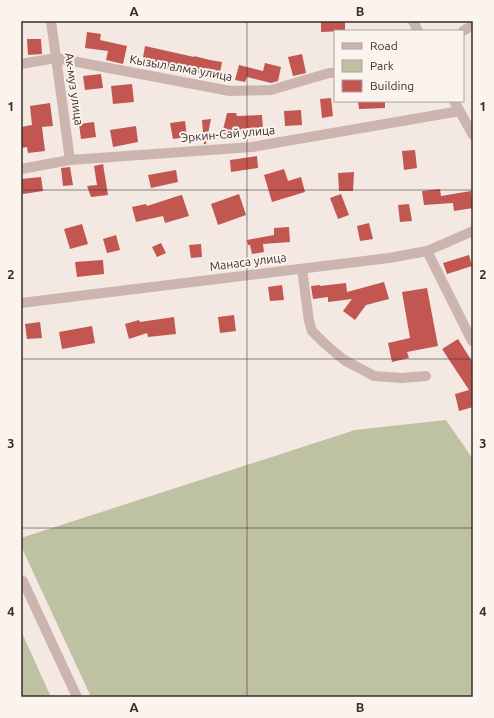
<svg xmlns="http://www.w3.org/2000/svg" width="494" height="718" font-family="Ubuntu,sans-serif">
	<rect width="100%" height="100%" fill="#f3e8e2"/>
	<g fill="#bec2a2">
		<polygon points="446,420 473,459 473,697 91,697 21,546 21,538 355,430"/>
		<polygon points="21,631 51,697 21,697"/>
	</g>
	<g fill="#c25651">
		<polygon points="321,21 345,21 345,31 321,32"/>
		<polygon points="87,32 101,34 100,40 127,46 123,64 106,60 108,51 85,48"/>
		<polygon points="27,39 41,39 42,54 28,55"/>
		<polygon points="145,46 194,57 194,56 210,60 222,62 219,78 179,68 178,71 142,63"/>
		<polygon points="302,54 306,73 293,76 288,57"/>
		<polygon points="265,63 281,67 278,81 271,83 247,77 245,82 235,80 239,65 263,71"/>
		<polygon points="101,74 103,88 85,90 83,76"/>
		<polygon points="132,84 134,102 113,104 111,86"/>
		<polygon points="331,98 333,116 322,118 320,99"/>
		<polygon points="358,101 385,101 385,108 359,109"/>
		<polygon points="50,103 53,126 42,127 45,151 28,153 27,147 21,148 21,127 32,125 30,106"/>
		<polygon points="301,110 302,125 285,126 284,111"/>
		<polygon points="227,113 236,113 237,116 262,115 263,129 238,130 238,134 225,135 224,133 222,134"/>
		<polygon points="211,119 206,144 204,144 202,120"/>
		<polygon points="185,121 187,137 173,139 170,123"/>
		<polygon points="94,122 96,137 81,139 79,124"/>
		<polygon points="136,126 138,142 113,147 110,130"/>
		<polygon points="415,150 417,168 404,170 402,151"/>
		<polygon points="257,156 258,168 231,172 230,160"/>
		<polygon points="103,164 108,195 91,197 87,186 97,185 94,166"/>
		<polygon points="70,167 73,185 63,186 61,168"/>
		<polygon points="284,169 288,181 301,177 305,192 272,202 264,175"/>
		<polygon points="176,170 178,182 151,188 148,175"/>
		<polygon points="354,172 353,191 339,191 338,173"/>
		<polygon points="41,177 43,191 23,194 21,179"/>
		<polygon points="440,189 441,196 471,191 473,208 454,211 453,203 424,205 422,191"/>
		<polygon points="239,194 246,215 218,225 211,204"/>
		<polygon points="341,194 349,215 338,219 330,198"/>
		<polygon points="181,195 182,195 189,216 165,223 163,216 136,222 132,207 146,204 147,206"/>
		<polygon points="409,204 412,221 400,222 398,205"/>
		<polygon points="369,223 373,239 360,241 357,226"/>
		<polygon points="82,224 88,244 70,249 64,229"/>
		<polygon points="289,227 290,242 263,244 264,252 252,254 250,245 248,245 247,240 274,235 274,228"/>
		<polygon points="116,235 120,250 107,253 103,239"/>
		<polygon points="161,243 166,253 157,257 152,247"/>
		<polygon points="201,244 202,257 191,258 189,245"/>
		<polygon points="469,255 472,266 447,274 443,263"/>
		<polygon points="103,260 104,274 77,277 75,262"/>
		<polygon points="384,282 389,299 366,305 355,320 343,311 352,299 328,302 328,297 313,299 311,286 320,285 320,286 346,283 347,292"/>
		<polygon points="282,285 284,300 270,301 268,287"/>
		<polygon points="427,288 438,346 407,352 409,358 392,362 388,343 410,338 402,292"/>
		<polygon points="234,315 236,331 220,333 218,317"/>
		<polygon points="174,317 176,334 148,337 147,333 129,339 125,324 139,320 140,322"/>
		<polygon points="40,322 42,338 27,339 25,324"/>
		<polygon points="92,326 95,343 62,349 59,332"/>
		<polygon points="458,339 473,363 473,407 459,411 455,394 469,390 442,349"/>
	</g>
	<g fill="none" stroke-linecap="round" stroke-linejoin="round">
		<g stroke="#cbb5ae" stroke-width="10">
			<polyline points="51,21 70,160"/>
			<polyline points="413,21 418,31"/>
			<polyline points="463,31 473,25"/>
			<polyline points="21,64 56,58 230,91 271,90 329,73 335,73"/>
			<polyline points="454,101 473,135"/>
			<polyline points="21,169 70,160 252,147 460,111"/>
			<polyline points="427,251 472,341"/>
			<polyline points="302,269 309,321 312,331 325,344 344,360 374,376 402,378 426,376"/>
			<polyline points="21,303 389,258 427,251 473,231"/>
			<polyline points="23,581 77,697"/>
		</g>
	</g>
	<path fill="none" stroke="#3a2d2c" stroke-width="1" stroke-opacity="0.55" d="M247,21V697M21,190H473M21,359H473M21,528H473"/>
	<g text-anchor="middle" stroke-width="4" stroke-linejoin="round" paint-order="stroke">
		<g font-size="12" fill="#3a2d2c" stroke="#faf3ee">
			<text transform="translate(181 68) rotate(10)" y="4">Кызыл алма улица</text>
			<text transform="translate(74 89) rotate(82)" y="4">Ак-муз улица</text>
			<text transform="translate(228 134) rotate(-5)" y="4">Эркин-Сай улица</text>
			<text transform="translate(248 262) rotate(-7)" y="4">Манаса улица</text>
		</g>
	</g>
	<rect width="494" height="718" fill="none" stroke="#faf3ee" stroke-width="44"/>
	<rect x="334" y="30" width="130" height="72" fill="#faf3ee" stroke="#ada4a0"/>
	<rect x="342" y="43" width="20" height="6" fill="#cbb5ae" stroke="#ada4a0"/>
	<text x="370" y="50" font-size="12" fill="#3a2d2c">Road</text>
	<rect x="342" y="60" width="20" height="12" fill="#bec2a2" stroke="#ada4a0"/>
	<text x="370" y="70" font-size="12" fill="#3a2d2c">Park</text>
	<rect x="342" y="80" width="20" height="12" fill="#c25651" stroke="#ada4a0"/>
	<text x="370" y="90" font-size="12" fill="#3a2d2c">Building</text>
	<rect x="22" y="22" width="450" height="674" fill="none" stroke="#3a2d2c" stroke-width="1.5"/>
	<g font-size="13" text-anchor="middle" font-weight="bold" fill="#3a2d2c">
		<text x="134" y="16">A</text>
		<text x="360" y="16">B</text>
		<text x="11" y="111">1</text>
		<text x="483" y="111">1</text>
		<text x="11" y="279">2</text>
		<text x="483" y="279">2</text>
		<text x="11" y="448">3</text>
		<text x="483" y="448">3</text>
		<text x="11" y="616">4</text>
		<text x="483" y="616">4</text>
		<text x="134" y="712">A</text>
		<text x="360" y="712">B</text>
	</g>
</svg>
